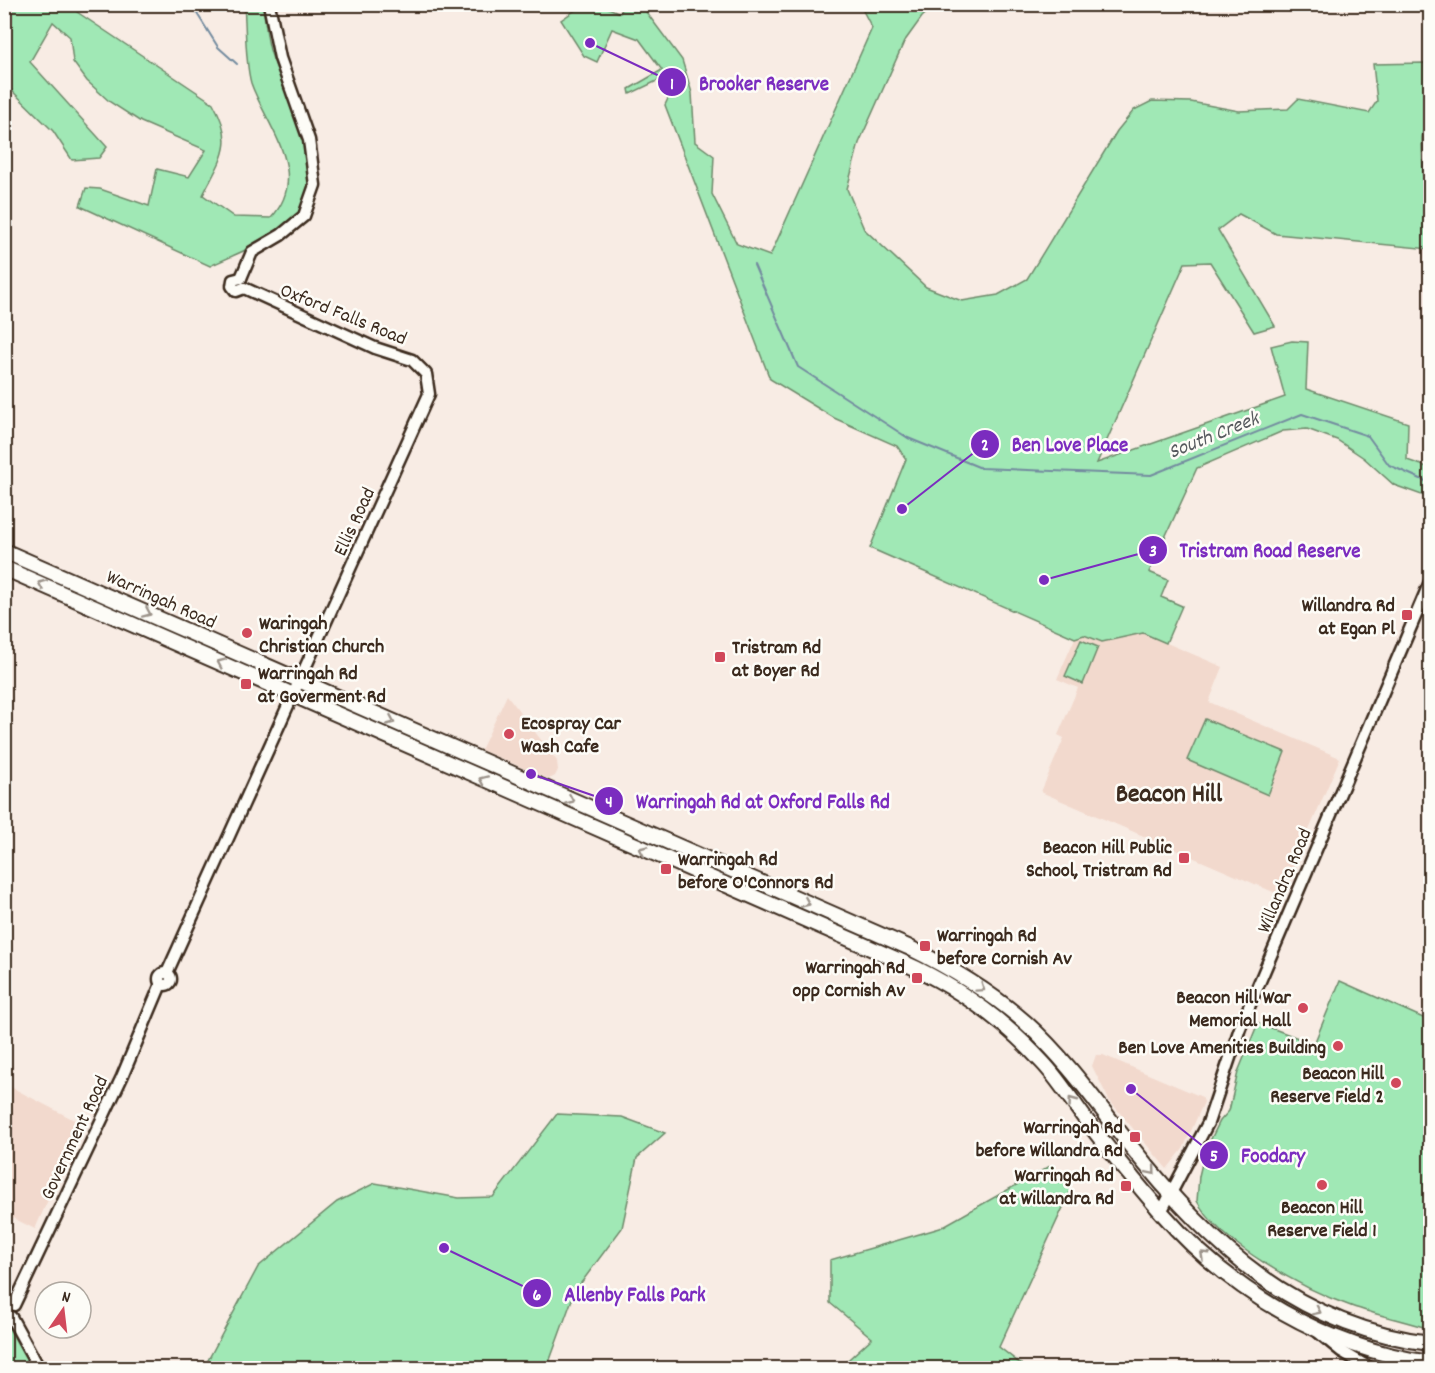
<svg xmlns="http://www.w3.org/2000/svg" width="1435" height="1373" font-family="Dekko,sans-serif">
	<rect width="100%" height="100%" fill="#f8ece4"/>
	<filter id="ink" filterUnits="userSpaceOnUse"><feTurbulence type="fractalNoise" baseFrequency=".0167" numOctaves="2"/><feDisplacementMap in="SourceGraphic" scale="12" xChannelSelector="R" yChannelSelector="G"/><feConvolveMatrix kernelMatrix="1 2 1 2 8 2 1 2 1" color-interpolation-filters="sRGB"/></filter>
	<g filter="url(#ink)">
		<g fill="#f2d9cd">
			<polygon points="1143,633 1223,667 1209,702 1340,758 1282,893 1278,894 1041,792 1064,738 1058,735 1078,688 1057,679 1075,638 1083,635 1102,642"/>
			<polygon points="507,695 557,761 558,770 555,776 549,779 481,750"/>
			<polygon points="1096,1055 1103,1055 1202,1097 1204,1102 1183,1149 1167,1169 1109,1100 1092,1066"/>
			<polygon points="5,1084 82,1124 35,1229 9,1216 5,1227"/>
		</g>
		<g fill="#a0e8b5" stroke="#6e896a" stroke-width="1.5">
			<path d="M4,5H78L77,12L213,103C236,144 222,157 203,195L234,217L271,218C312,174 266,126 251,83C245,62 246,27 244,5H263C265,19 266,35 270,50C284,98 333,170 294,220C281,236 230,257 210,266L80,206L86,188L100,189L149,206L157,169L189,177L206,150L141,122L110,102L87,81L73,62L70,37L53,22L30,62L107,147L99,158L72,160L53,131L5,84Z"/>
			<polygon points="583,5 602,5 620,13 624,5 641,5 682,60 692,93 695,142 714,156 712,194 737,244 770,256 872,28 860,5 935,5 922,17 904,42 859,143 847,189 864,229 926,287 962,301 998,295 1027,279 1117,131 1134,110 1152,101 1191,102 1239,111 1288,109 1298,99 1369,113 1377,101 1373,64 1425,63 1429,104 1422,138 1423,174 1430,194 1430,249 1276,234 1239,214 1218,230 1275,326 1254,332 1210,262 1185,263 1097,463 1285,397 1271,346 1292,341 1308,342 1306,389 1408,423 1407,460 1430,468 1430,498 1394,485 1364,458 1337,440 1307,429 1283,431 1197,468 1149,572 1168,580 1161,597 1182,606 1166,643 1143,633 1102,642 1084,635 1075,638 870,548 906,459 897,446 834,418 770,379 665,105 672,90 665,77 630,94 629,89 662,70 639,39 612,29 597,62 584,56 561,20"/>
			<polygon points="1081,640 1098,647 1083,684 1065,676"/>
			<polygon points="1205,719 1285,752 1268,795 1187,760"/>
			<path d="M1340,981L1430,1021V1329C1404,1321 1377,1315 1351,1306C1305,1290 1220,1244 1197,1201L1199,1176L1205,1151L1220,1121L1229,1111L1238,1072L1258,1023L1314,1044Z"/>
			<polygon points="557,1114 622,1117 665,1133 637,1158 622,1228 575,1291 547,1368 206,1368 206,1364 258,1267 337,1202 375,1183 459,1198 493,1197"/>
			<polygon points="1052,1165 1071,1190 999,1347 1026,1368 839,1368 872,1338 830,1303 830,1260 940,1228"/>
			<polygon points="5,1321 31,1368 5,1368"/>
		</g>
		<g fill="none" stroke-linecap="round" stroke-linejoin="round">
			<g stroke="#738b9f" stroke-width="2">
				<polyline points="191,4 218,47 237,64"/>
				<polyline points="754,265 798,367 908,438 981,468 1151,475 1302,414 1368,436 1389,465 1430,483"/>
			</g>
			<g stroke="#3b2a1e" stroke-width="15">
				<g id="secondary">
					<polyline points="241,278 252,252 281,235 304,216 315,185 309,140 280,58 269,4"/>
					<polyline points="241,278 233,280 232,286 236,291 244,288"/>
					<circle cx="165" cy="979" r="6"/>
					<polyline points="167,973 429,394 426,374 412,360 375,348 244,288"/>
					<polyline points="1161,1212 1208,1123 1240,1028 1430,582"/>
					<polyline points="14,1305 122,1077 161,984"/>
					<polyline points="11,1317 39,1368"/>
					<polyline points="1319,1333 1341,1351 1370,1368"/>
					<polyline points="1387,1368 1390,1356"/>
				</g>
			</g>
			<g stroke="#3b2a1e" stroke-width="18">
				<g id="highway">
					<path d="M4,551L908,947C951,968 990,991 1026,1023C1065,1058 1096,1102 1129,1144C1209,1245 1297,1327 1430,1343"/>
					<path d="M4,568L900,961C955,985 1002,1018 1043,1063C1061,1082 1074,1105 1090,1125C1113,1155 1137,1184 1162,1213C1231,1292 1326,1348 1430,1363"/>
				</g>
			</g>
			<use href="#secondary" stroke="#fdfcf7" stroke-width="10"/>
			<use href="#highway" stroke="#fdfcf7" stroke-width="14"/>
		</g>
		<defs><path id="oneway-chevron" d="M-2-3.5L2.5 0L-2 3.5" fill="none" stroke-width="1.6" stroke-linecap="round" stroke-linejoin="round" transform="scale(1.5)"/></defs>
		<g stroke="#9c938a">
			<use href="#oneway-chevron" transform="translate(42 584) rotate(-156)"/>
			<use href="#oneway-chevron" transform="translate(147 613) rotate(24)"/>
			<use href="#oneway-chevron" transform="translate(221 663) rotate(-156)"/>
			<use href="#oneway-chevron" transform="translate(391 721) rotate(24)"/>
			<use href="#oneway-chevron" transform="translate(483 780) rotate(-156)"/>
			<use href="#oneway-chevron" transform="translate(570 800) rotate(24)"/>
			<use href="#oneway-chevron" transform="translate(643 850) rotate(-156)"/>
			<use href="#oneway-chevron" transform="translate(806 903) rotate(23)"/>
			<use href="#oneway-chevron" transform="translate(981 988) rotate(35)"/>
			<use href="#oneway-chevron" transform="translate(1072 1101) rotate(-127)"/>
			<use href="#oneway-chevron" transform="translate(1152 1171) rotate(50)"/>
			<use href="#oneway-chevron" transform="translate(1204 1255) rotate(-137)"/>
			<use href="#oneway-chevron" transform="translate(1317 1311) rotate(26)"/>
		</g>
	</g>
	<g fill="#d1495b" stroke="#fdfcf7" stroke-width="2">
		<rect x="1401" y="609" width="12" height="12" rx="3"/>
		<circle cx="247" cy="633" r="6"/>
		<rect x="714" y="651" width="12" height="12" rx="3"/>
		<rect x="240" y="678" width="12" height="12" rx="3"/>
		<circle cx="509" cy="734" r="6"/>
		<rect x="1178" y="852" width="12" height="12" rx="3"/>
		<rect x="660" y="863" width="12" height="12" rx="3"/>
		<rect x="919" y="940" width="12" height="12" rx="3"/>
		<rect x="911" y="972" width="12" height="12" rx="3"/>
		<circle cx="1303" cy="1008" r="6"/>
		<circle cx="1338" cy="1046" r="6"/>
		<circle cx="1396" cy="1083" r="6"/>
		<rect x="1129" y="1131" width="12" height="12" rx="3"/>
		<circle cx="1322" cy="1185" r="6"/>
		<rect x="1120" y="1180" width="12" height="12" rx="3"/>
	</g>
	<g text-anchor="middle" stroke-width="5" stroke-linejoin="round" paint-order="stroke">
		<g font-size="20" fill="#3b2a1e" stroke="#fdfcf7">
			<text transform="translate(344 313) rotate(22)" y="7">Oxford Falls Road</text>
			<text transform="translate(353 521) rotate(-65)" y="7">Ellis Road</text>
			<text transform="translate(162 598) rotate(24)" y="7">Warringah Road</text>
			<text transform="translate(1283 880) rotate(-67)" y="7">Willandra Road</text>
			<text transform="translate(73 1137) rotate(-65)" y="7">Government Road</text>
		</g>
		<g font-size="20" font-weight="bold" fill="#3b2a1e" stroke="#fdfcf7" text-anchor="end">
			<text x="1395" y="611">Willandra Rd<tspan x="1395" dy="23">at Egan Pl</tspan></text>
			<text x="259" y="629" text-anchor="start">Waringah<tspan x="259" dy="23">Christian Church</tspan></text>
			<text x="732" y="653" text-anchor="start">Tristram Rd<tspan x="732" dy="23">at Boyer Rd</tspan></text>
			<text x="258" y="679" text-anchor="start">Warringah Rd<tspan x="258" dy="23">at Goverment Rd</tspan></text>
			<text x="521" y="729" text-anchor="start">Ecospray Car<tspan x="521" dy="23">Wash Cafe</tspan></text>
			<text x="1172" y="853">Beacon Hill Public<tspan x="1172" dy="23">School, Tristram Rd</tspan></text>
			<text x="678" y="865" text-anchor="start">Warringah Rd<tspan x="678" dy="23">before O'Connors Rd</tspan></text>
			<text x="937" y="941" text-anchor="start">Warringah Rd<tspan x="937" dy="23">before Cornish Av</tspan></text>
			<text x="905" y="973">Warringah Rd<tspan x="905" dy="23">opp Cornish Av</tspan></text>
			<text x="1291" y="1003">Beacon Hill War<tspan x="1291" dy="23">Memorial Hall</tspan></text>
			<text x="1326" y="1053">Ben Love Amenities Building</text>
			<text x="1384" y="1079">Beacon Hill<tspan x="1384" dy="23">Reserve Field 2</tspan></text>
			<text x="1123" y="1133">Warringah Rd<tspan x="1123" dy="23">before Willandra Rd</tspan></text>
			<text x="1114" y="1181">Warringah Rd<tspan x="1114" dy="23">at Willandra Rd</tspan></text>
			<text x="1322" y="1213" text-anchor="middle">Beacon Hill<tspan x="1322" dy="23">Reserve Field 1</tspan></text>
		</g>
		<g font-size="21" font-style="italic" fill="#575a5e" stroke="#fdfcf7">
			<text transform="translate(1213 434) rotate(-22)" y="7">South Creek</text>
		</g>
		<g font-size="26" font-weight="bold" fill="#3b2a1e" stroke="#fdfcf7">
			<text x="1169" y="801">Beacon Hill</text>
		</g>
	</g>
	<path fill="none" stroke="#7b2cbf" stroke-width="2" d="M590 43L672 82M902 509L985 444M1044 580L1153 550M531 774L609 801M1131 1089L1214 1155M444 1248L537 1293"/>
	<g fill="#7b2cbf" stroke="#fdfcf7" stroke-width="2">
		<circle cx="590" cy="43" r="6"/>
		<circle cx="902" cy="509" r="6"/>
		<circle cx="1044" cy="580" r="6"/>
		<circle cx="531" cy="774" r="6"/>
		<circle cx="1131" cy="1089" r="6"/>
		<circle cx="444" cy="1248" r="6"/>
		<circle cx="672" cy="82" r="15"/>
		<circle cx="985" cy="444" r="15"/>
		<circle cx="1153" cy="550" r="15"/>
		<circle cx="609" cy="801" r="15"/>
		<circle cx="1214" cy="1155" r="15"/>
		<circle cx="537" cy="1293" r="15"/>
	</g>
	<g font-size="18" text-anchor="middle" font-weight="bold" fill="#fff">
		<text x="672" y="89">1</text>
		<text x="985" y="450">2</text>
		<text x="1153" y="556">3</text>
		<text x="609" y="807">4</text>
		<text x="1214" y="1161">5</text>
		<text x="537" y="1300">6</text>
	</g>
	<g font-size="21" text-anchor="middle" font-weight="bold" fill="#7b2cbf" stroke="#fdfcf7" stroke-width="5" stroke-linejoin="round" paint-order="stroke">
		<text x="764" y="90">Brooker Reserve</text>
		<text x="1070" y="451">Ben Love Place</text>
		<text x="1270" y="557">Tristram Road Reserve</text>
		<text x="763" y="808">Warringah Rd at Oxford Falls Rd</text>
		<text x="1273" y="1162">Foodary</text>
		<text x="635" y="1301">Allenby Falls Park</text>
	</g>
	<rect width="1435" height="1373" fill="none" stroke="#fdfcf7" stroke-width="24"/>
	<rect x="12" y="12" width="1411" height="1349" fill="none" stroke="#3b2a1e" stroke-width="2" filter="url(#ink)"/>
	<g transform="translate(63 1310) rotate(14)"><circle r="28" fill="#fdfcf7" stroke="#afa8a0" stroke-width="1.5"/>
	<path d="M0-4.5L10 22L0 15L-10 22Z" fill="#d1495b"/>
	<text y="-9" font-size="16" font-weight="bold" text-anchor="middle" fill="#3b2a1e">N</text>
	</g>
</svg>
